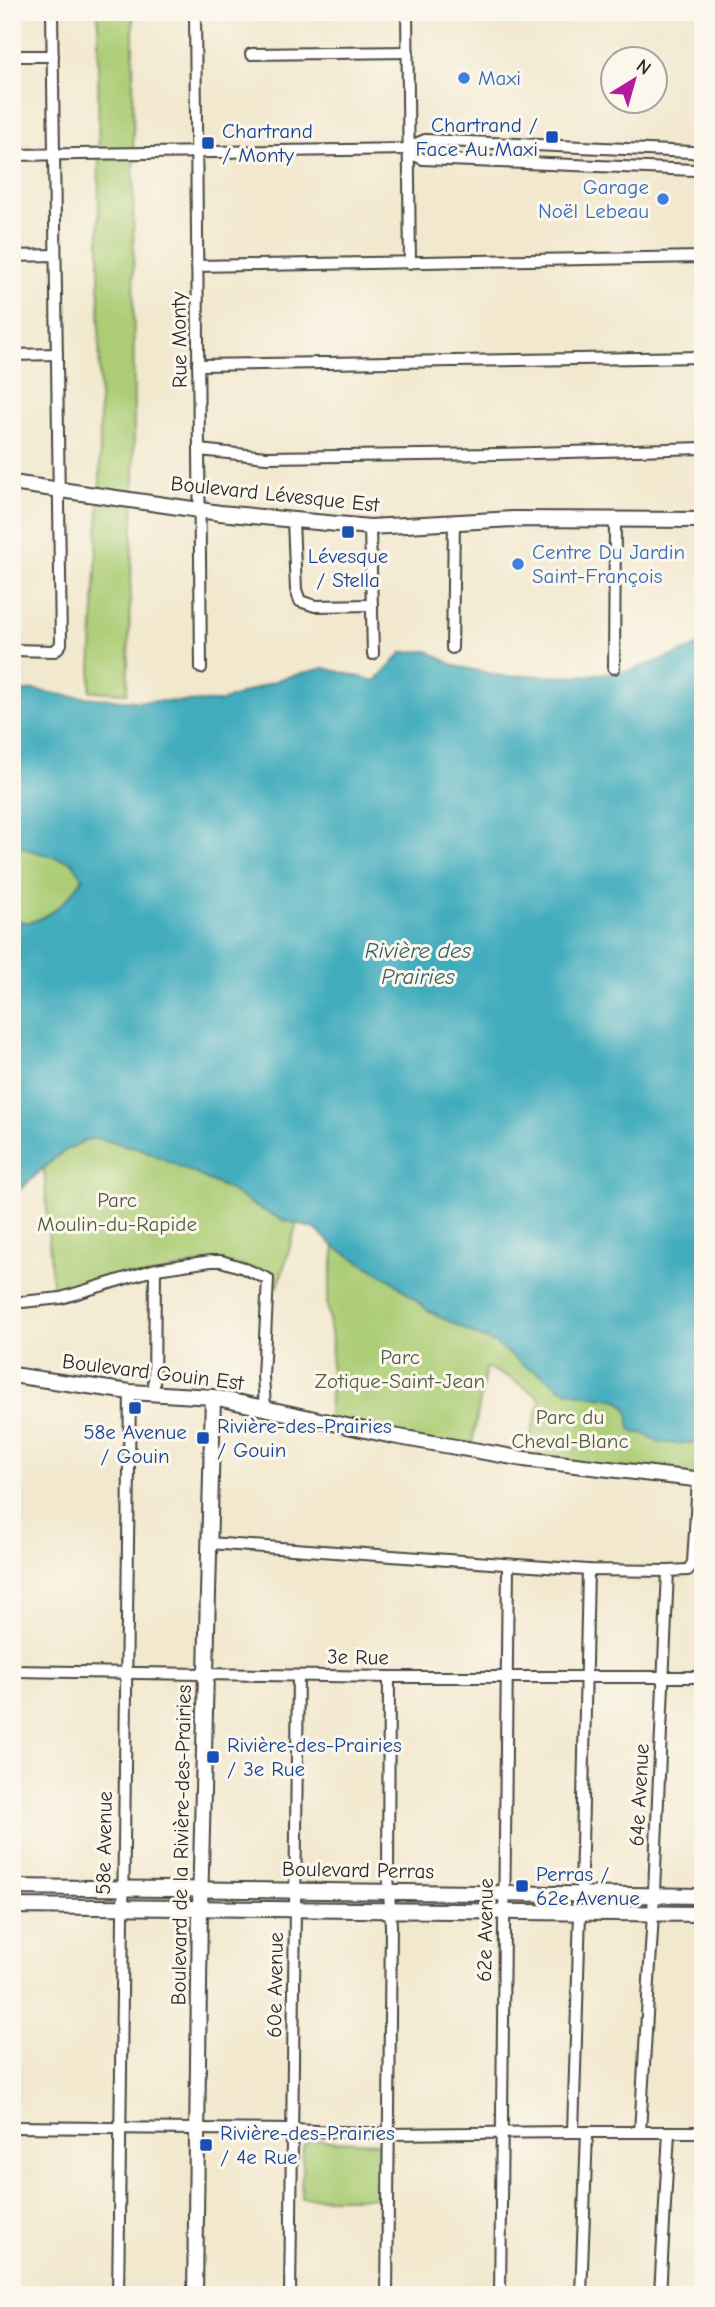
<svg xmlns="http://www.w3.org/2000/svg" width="715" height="2307" font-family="'Comic Neue',sans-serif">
	<rect width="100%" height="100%" fill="#fbf7ec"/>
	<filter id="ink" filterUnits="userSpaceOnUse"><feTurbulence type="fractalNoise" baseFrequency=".0143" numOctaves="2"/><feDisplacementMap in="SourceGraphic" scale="14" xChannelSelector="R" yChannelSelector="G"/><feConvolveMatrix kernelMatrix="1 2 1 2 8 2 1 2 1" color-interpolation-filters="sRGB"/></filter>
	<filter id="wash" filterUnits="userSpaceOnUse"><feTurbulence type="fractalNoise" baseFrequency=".00686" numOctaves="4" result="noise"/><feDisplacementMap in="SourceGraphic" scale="28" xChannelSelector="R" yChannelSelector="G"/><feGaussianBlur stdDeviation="1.57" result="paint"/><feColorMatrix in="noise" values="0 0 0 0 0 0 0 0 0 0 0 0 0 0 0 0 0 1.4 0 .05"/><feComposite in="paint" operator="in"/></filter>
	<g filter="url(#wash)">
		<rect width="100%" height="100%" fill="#f2e8ce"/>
		<g fill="#accd76" stroke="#6c7c50" stroke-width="2">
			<polygon points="98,12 133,12 134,494 127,693 90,691 100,486"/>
			<path d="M12,845L72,862L83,878C71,897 52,917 30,922C25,923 18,921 12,920Z"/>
			<path d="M95,1138L142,1149L160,1156L230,1190L256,1207L281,1219L297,1223L278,1287L268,1279L211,1261L53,1298L44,1169C59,1153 73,1144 95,1138Z"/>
			<polygon points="335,1247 391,1280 429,1311 478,1336 495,1343 523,1365 542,1374 561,1388 618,1400 626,1407 629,1414 631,1430 675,1444 703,1441 703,1480 524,1459 541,1398 508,1377 486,1368 471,1449 329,1423 332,1341 327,1302"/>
			<polygon points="308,2140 378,2143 379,2198 301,2198 303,2148"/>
		</g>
		<path fill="#3facbd" stroke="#356c74" stroke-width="2" d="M703,642V1441L675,1444L658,1442L643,1433H635L631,1430L629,1425V1415L626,1407L618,1400L575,1393L561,1388L542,1374L523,1365L495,1343L478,1336L429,1311L391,1280L335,1247L315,1229L281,1219L256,1207L230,1190L142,1149L95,1138L83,1141L58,1155L12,1197V920C18,921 25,923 30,922C52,917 71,897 83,878L72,862L12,845V693L34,690L69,696L135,701L220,702L283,678L324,668L376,681L403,652L428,651L455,666L507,677L527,675L567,677L630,671L689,650Z"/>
	</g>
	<g filter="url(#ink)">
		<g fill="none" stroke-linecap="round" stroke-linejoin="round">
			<g stroke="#494743" stroke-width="14">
				<g id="street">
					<polyline points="195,12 201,668"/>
					<polyline points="407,12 410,263"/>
					<polyline points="251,54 408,52"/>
					<polyline points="12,56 53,56"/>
					<polyline points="409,149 414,155 423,159 695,170 703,168"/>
					<polyline points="12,155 409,149 413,145 425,140 692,152 703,156"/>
					<polyline points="12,256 55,255"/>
					<polyline points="197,266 703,257"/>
					<polyline points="12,355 57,354"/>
					<polyline points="198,365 703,357"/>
					<polyline points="199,450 266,457 497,454 703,448"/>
					<polyline points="293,521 296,590 300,601 315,606 372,605"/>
					<polyline points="370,527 373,654"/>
					<polyline points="452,648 454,523"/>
					<polyline points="12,650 55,651 61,644 52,12"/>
					<polyline points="614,668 615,521"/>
					<polyline points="12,1303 61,1298 156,1269 211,1261 221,1261 241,1267 268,1279 263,1376 265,1408"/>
					<polyline points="154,1394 155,1270"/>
					<polyline points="209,1543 588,1570 668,1571"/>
					<polyline points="12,1671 389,1677 703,1677"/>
					<polyline points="581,1893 588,1570"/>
					<polyline points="580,1913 573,2132 703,2132"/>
					<polyline points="12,2127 292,2130 389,2134 573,2132"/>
					<polyline points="640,2132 653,1914 668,1571 688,1570 693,1563 698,1480"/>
					<polyline points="118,2295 130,1392"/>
					<polyline points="290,2295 298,1676"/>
					<polyline points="387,2295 391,1926 388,1874 389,1677"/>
					<polyline points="500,2295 508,1565"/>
					<polyline points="581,2295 587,2132"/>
					<polyline points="660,2295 669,2132"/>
				</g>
			</g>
			<g stroke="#494743" stroke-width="18">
				<g id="secondary">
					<polyline points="12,483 220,513 370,527 513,519 703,520"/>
					<polyline points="12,1375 130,1392 213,1397 393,1436 524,1459 703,1480"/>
					<polyline points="12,1887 703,1896"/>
					<polyline points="12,1906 703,1914"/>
					<polyline points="195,2295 200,1908 213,1397"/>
				</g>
			</g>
			<use href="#street" stroke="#fff" stroke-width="10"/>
			<use href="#secondary" stroke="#fff" stroke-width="14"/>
		</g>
	</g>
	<g fill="#3f7fe0" stroke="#fbf7ec" stroke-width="2.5">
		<circle cx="464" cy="78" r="7"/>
		<circle cx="663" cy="199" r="7"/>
		<circle cx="518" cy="564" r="7"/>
	</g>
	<g fill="#1a4fb4" stroke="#fbf7ec" stroke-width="2.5">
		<rect x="545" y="130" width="14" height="14" rx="3.5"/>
		<rect x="201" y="136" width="14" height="14" rx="3.5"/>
		<rect x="341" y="525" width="14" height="14" rx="3.5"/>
		<rect x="128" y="1401" width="14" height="14" rx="3.5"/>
		<rect x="196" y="1431" width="14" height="14" rx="3.5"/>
		<rect x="206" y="1750" width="14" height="14" rx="3.5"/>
		<rect x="515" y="1879" width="14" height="14" rx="3.5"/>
		<rect x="199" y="2138" width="14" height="14" rx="3.5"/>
	</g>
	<g text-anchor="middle" stroke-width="6" stroke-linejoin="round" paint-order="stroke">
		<g font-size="21" fill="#366cbe" stroke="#fbf7ec" text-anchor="start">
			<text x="478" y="85">Maxi</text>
			<text x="649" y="194" text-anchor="end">Garage<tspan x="649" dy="24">Noël Lebeau</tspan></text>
			<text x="532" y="559">Centre Du Jardin<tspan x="532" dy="24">Saint-François</tspan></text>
		</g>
		<g font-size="21" fill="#164399" stroke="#fbf7ec" text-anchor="start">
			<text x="538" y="132" text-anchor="end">Chartrand /<tspan x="538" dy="24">Face Au Maxi</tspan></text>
			<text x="222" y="138">Chartrand<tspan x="222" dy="24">/ Monty</tspan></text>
			<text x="348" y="563" text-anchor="middle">Lévesque<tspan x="348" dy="24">/ Stella</tspan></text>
			<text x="217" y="1433">Rivière-des-Prairies<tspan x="217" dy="24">/ Gouin</tspan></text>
			<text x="135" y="1439" text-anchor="middle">58e Avenue<tspan x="135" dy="24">/ Gouin</tspan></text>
			<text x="227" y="1752">Rivière-des-Prairies<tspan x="227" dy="24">/ 3e Rue</tspan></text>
			<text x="536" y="1881">Perras /<tspan x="536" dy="24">62e Avenue</tspan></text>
			<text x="220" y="2140">Rivière-des-Prairies<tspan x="220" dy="24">/ 4e Rue</tspan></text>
		</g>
		<g font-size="21" fill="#2b2b2b" stroke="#fbf7ec">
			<text transform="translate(179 340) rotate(-91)" y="7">Rue Monty</text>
			<text transform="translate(275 494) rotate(6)" y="7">Boulevard Lévesque Est</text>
			<text transform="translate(153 1372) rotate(7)" y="7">Boulevard Gouin Est</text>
			<text transform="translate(358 1657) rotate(1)" y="7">3e Rue</text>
			<text transform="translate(639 1795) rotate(-87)" y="7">64e Avenue</text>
			<text transform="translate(104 1843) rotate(-89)" y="7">58e Avenue</text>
			<text transform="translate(181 1845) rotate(-89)" y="7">Boulevard de la Rivière-des-Prairies</text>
			<text transform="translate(358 1870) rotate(1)" y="7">Boulevard Perras</text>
			<text transform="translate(485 1930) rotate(-89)" y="7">62e Avenue</text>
			<text transform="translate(275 1985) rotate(-89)" y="7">60e Avenue</text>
		</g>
		<g font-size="21" fill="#525c42" stroke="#fbf7ec">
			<text x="117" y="1207">Parc<tspan x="117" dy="24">Moulin-du-Rapide</tspan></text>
			<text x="400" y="1364">Parc<tspan x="400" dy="24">Zotique-Saint-Jean</tspan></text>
			<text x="570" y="1424">Parc du<tspan x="570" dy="24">Cheval-Blanc</tspan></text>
		</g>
		<g font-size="23" font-style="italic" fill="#335f65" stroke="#fbf7ec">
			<text x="418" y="958">Rivière des<tspan x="418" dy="26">Prairies</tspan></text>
		</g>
	</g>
	<rect width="715" height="2307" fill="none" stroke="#fbf7ec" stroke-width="42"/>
	<g transform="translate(634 80) rotate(37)"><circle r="33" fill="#fbf7ec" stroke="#a8a59f" stroke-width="2"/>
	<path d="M0-5L12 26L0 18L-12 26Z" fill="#b5179e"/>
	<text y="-10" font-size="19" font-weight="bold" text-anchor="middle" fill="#2b2b2b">N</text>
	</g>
</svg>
